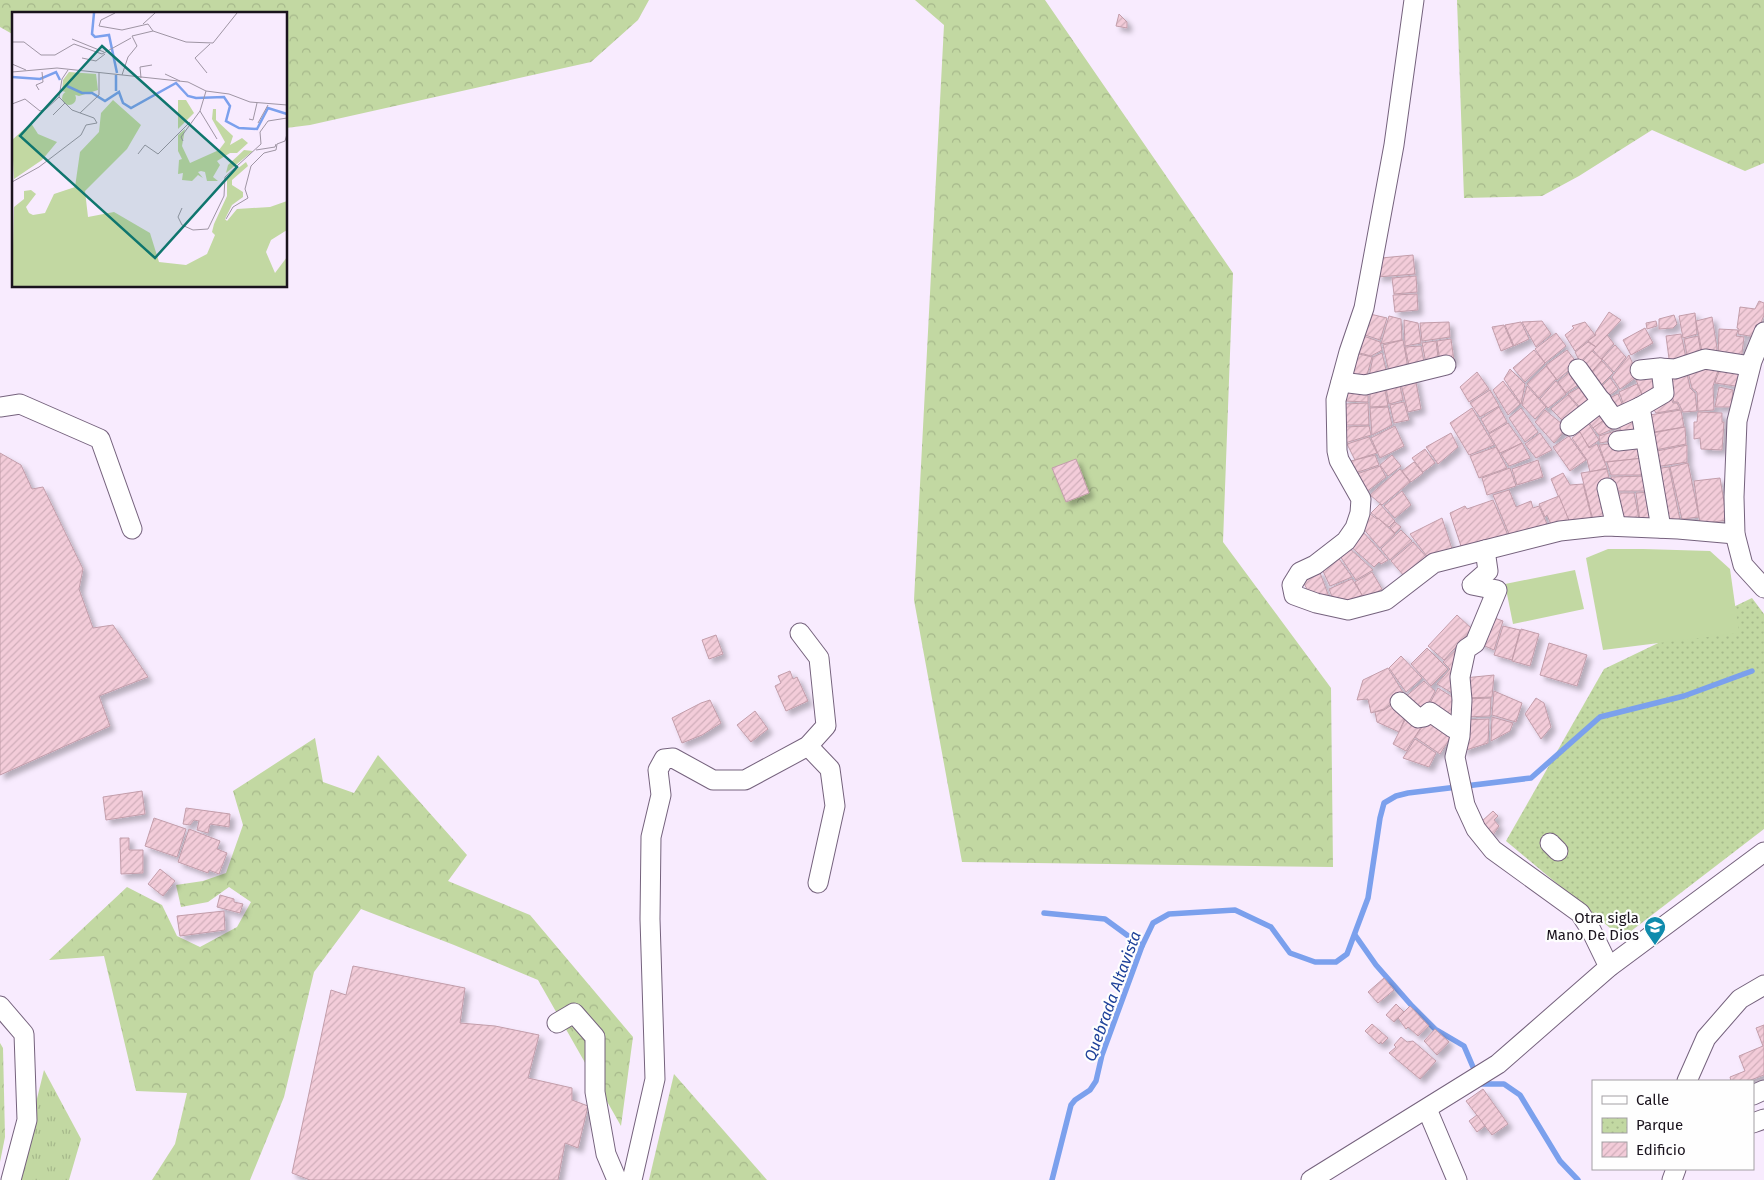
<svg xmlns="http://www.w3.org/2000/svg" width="1764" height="1180" font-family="'Fira Sans',sans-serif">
	<defs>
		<pattern id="grass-tufts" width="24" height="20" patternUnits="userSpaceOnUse" patternTransform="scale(1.25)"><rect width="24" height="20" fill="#c2d8a2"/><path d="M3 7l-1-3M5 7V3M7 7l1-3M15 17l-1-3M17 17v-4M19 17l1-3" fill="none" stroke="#a6b88b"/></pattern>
		<pattern id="forest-crowns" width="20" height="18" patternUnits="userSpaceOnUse" patternTransform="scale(1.25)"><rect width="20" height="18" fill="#c2d8a2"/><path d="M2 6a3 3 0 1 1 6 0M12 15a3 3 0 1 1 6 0" fill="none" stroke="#a6b88b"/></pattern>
		<pattern id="park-dots" width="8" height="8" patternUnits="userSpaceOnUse" patternTransform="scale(1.25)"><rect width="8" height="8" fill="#c2d8a2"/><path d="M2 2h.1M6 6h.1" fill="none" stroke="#a6b88b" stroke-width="1.8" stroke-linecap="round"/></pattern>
		<pattern id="building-hatch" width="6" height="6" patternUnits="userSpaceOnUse" patternTransform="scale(1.25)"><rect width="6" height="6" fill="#f3ccd9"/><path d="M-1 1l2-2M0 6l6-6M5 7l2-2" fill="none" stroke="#d0aeba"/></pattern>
		<filter id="shadow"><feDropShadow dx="4.5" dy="4.5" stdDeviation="2.5" flood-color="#0004"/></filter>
	</defs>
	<rect width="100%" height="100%" fill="#f8ebfe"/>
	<polygon fill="url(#grass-tufts)" points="44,1070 81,1139 69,1180 17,1180"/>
	<g fill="url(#forest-crowns)">
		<polygon points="0,0 649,0 638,20 591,62 310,125 286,128 286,14 14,14 14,35 0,27"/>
		<polygon points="915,0 1045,0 1233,273 1223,542 1331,688 1333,867 962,862 914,600 944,25"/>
		<polygon points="1457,0 1764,0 1764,163 1745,171 1652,130 1579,176 1542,196 1464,198"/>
		<polygon points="315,738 323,782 354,793 378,755 467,855 448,881 530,915 633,1037 621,1126 538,980 454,945 361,909 314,972 284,1097 250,1180 152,1180 175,1144 187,1093 136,1091 104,956 49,960 127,887 162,905 177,936 200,947 237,927 251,902 229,887 208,902 181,907 176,885 203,881 226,873 243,825 233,791"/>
		<polygon points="0,1043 3,1048 5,1137 0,1162"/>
		<polygon points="674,1074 767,1180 649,1180"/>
	</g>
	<polygon fill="url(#park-dots)" points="1752,598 1764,614 1764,829 1622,938 1506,841 1604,669"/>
	<g fill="#c2d8a2">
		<polygon points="1608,549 1643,549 1710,551 1730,569 1739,633 1603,650 1586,558"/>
		<polygon points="1575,570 1584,609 1513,624 1505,584"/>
	</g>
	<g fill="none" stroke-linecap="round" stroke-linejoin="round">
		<g stroke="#7ba0ed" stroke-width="5.5">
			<polyline points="1044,913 1105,919 1142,946"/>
			<polyline points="1355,935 1376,965 1412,1006 1435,1029 1464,1046 1473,1067"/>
			<polyline points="1481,1084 1504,1084 1520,1095 1560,1161 1578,1180"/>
			<polyline points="1052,1180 1071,1105 1075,1100 1090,1090 1096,1081 1102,1055 1142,946 1153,923 1169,914 1235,910 1271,927 1290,953 1315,962 1336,962 1347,954 1368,898 1380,818 1384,803 1396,796 1408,793 1531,778 1600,717 1684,696 1752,671"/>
		</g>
	</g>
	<g fill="url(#building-hatch)" stroke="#c29daa" filter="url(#shadow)">
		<polygon points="1119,14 1127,22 1127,28 1116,26"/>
		<polygon points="1413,255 1415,274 1377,277 1381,258"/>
		<polygon points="1416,276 1417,292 1394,294 1392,278"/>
		<polygon points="1417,294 1418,310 1395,312 1393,295"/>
		<polygon points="1759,301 1764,303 1764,315 1755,337 1738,334 1739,329 1737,328 1740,307 1755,309"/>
		<polygon points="1609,312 1621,320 1596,347 1588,341 1596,335 1595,333"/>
		<polygon points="1695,313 1697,334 1683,338 1679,316"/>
		<polygon points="1370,314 1387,318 1380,340 1362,334"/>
		<polygon points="1674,315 1677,324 1673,328 1659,329 1659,319"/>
		<polygon points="1389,316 1401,319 1402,340 1381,344"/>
		<polygon points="1712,317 1717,348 1716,356 1703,357 1696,321"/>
		<polygon points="1404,320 1418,323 1421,343 1405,346"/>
		<polygon points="1542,321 1551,334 1536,347 1522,322"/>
		<polygon points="1656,321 1657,326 1647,329 1646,323"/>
		<polygon points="1449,322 1450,337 1422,341 1420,323"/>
		<polygon points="1521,322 1529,339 1514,346 1505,325"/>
		<polygon points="1585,322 1595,335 1575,351 1565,335 1574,328 1572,326"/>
		<polygon points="1504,325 1513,346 1501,351 1492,327"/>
		<polygon points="1645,328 1653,343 1631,355 1623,340"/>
		<polygon points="1719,329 1738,330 1736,336 1744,337 1741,361 1718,359"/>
		<polygon points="1556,333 1566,346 1545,363 1535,349"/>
		<polygon points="1681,334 1687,363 1670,366 1666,336"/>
		<polygon points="1361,335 1380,342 1382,350 1371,356 1356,352"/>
		<polygon points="1607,335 1614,344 1601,359 1593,350"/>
		<polygon points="1698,336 1702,358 1688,360 1684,339"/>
		<polygon points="1451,339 1454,361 1440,363 1437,341"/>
		<polygon points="1403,340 1408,368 1389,372 1383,345"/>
		<polygon points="1436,341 1439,365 1427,368 1422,343"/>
		<polygon points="1588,342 1596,347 1580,362 1575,352"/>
		<polygon points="1615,345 1626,357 1614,372 1602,359"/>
		<polygon points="1421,346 1425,368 1410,370 1405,347"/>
		<polygon points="1534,350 1545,363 1525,382 1513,368"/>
		<polygon points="1567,350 1574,359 1570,362 1573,367 1557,380 1546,365"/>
		<polygon points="1592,351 1602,360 1587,377 1579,365"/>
		<polygon points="1355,353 1372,357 1365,382 1347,378"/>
		<polygon points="1382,353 1387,374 1369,377 1373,357"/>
		<polygon points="1629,355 1638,376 1620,389 1612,377"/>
		<polygon points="1602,361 1613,373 1597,389 1587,378"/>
		<polygon points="1720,364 1713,386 1714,410 1698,411 1697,392 1692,388 1687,368"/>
		<polygon points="1721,365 1741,369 1735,386 1715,383"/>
		<polygon points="1546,366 1556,379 1539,398 1527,384"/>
		<polygon points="1574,368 1584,381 1566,393 1558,382"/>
		<polygon points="1510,369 1525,384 1521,404 1504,379"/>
		<polygon points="1686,369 1690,388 1695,393 1697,411 1683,412 1678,402 1674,402 1665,375"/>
		<polygon points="1653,371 1662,393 1645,401 1636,380"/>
		<polygon points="1477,372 1489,389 1469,402 1460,387"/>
		<polygon points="1415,377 1421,409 1408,412 1400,380"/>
		<polygon points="1610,378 1618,389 1603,400 1597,391"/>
		<polygon points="1399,381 1403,400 1389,404 1385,383"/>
		<polygon points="1503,381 1520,404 1508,415 1493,390"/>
		<polygon points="1556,381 1566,394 1548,408 1540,399"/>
		<polygon points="1637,384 1645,401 1626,411 1619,392"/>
		<polygon points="1384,385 1388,406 1370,407 1370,387"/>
		<polygon points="1584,385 1598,401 1584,412 1568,394"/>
		<polygon points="1344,386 1368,388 1368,402 1344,401"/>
		<polygon points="1527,386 1546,407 1535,419 1522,405"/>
		<polygon points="1719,387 1733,390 1731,407 1715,407"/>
		<polygon points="1490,390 1499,406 1480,417 1470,403"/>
		<polygon points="1669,393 1673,403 1677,403 1680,409 1656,413 1651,405"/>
		<polygon points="1618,394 1625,411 1615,416 1604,400"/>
		<polygon points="1568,395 1583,413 1567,425 1551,409"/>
		<polygon points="1404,402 1409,420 1394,423 1390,405"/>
		<polygon points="1368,403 1369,425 1344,425 1345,404"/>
		<polygon points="1388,407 1392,425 1372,435 1370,408"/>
		<polygon points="1499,407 1507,422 1489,433 1481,419"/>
		<polygon points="1602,407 1609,416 1593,428 1586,418"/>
		<polygon points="1472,408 1494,445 1469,455 1450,423"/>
		<polygon points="1521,408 1538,432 1525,442 1509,418"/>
		<polygon points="1545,410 1567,428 1554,443 1535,422"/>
		<polygon points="1681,410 1684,427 1648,433 1643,416"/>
		<polygon points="1638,411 1635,436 1628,439 1615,422"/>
		<polygon points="1698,412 1722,413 1722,422 1724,422 1722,450 1701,449 1700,438 1694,439 1694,422 1697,422"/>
		<polygon points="1609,417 1617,427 1599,435 1593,428"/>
		<polygon points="1585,418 1599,440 1589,447 1575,426"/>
		<polygon points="1508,423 1522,443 1500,453 1489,434"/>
		<polygon points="1369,426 1371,435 1345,443 1344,427"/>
		<polygon points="1395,426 1404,446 1380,458 1371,438"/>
		<polygon points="1685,427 1686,444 1650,451 1647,434"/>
		<polygon points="1619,430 1626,438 1600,443 1599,436"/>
		<polygon points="1580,432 1589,448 1597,444 1607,468 1590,472 1587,460 1572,438"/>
		<polygon points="1451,433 1458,447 1438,464 1426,447"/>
		<polygon points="1540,433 1552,450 1536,458 1525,444"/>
		<polygon points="1569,436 1586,460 1570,471 1553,447"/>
		<polygon points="1369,437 1377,453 1355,460 1347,444"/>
		<polygon points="1641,441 1644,458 1605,462 1599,445"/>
		<polygon points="1522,443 1530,458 1509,466 1501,454"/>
		<polygon points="1687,445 1687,462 1655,467 1652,452"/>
		<polygon points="1496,447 1507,468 1479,478 1470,456"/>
		<polygon points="1425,449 1435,463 1423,472 1412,458"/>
		<polygon points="0,453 21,465 32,489 43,487 83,569 79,589 93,628 113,625 148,677 99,696 110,726 0,775"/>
		<polygon points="1375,455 1379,465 1352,474 1347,462"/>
		<polygon points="1392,455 1401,466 1388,476 1380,465"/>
		<polygon points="1644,458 1648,475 1611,475 1607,462"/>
		<polygon points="1076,459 1089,493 1066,502 1052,468"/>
		<polygon points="1538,460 1543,477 1517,485 1512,469"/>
		<polygon points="1414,462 1423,473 1411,482 1402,471"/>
		<polygon points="1688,463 1699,517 1682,519 1670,467"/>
		<polygon points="1380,466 1386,477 1366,492 1354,475"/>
		<polygon points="1669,467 1680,520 1665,521 1654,469"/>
		<polygon points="1510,468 1516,486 1487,495 1482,478"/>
		<polygon points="1400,469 1410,482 1382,505 1370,495"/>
		<polygon points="1607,469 1610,483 1611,520 1594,524 1581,473"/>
		<polygon points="1563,473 1570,485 1583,484 1592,519 1571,526 1551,479"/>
		<polygon points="1648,476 1651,491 1614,491 1611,477"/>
		<polygon points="1720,478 1727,520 1700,524 1694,481"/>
		<polygon points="1509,490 1516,507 1531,501 1533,508 1539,506 1547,524 1511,539 1493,495"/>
		<polygon points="1402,491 1411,505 1395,518 1384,506"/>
		<polygon points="1652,492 1657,519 1640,521 1636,493"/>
		<polygon points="1614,493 1634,493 1639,519 1621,521"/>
		<polygon points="1559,496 1570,523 1553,529 1547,515 1545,517 1539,504"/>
		<polygon points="1493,500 1510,540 1462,549 1450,513 1465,506 1467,509"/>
		<polygon points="1380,504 1395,521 1389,527 1371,513"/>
		<polygon points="1370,514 1377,519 1378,518 1395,534 1380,548 1361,526"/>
		<polygon points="1442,518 1453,552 1429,559 1410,534"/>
		<polygon points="1395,522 1401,527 1395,533 1390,528"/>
		<polygon points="1401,530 1412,541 1390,560 1381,549"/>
		<polygon points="1363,532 1388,560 1381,564 1379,562 1374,567 1349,545"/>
		<polygon points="1413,542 1429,560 1405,577 1391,561"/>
		<polygon points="1347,546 1373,570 1356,580 1338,553"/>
		<polygon points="1337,556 1352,577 1330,586 1322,569"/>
		<polygon points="1319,570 1329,597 1310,594 1303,582"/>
		<polygon points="1372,572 1382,589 1364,599 1355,582"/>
		<polygon points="1352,579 1362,595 1348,601 1333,599 1329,589"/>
		<polygon points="1457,615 1472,629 1444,660 1428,646"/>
		<polygon points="1489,616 1503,621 1494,650 1478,643"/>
		<polygon points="1503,626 1520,630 1512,660 1494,655"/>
		<polygon points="1521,629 1539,634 1530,666 1512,661"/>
		<polygon points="716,635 723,654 709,659 702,640"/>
		<polygon points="1549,643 1587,655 1577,686 1540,675"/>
		<polygon points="1459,647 1457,696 1437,684 1450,669 1443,662"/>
		<polygon points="1427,648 1448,669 1431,686 1411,664"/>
		<polygon points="1401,656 1422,678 1406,692 1389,668"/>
		<polygon points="1388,668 1404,694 1384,709 1371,713 1368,699 1357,700 1363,680"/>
		<polygon points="790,671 793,679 797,677 808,701 786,711 775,686 781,683 778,676"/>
		<polygon points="1494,675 1492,697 1465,698 1464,678"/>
		<polygon points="1424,681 1435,691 1424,712 1403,699"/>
		<polygon points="1438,688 1460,702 1451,723 1428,707"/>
		<polygon points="1494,691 1522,703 1516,722 1492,715"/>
		<polygon points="1491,698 1490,716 1463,717 1464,699"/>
		<polygon points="1536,698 1544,703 1551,727 1541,739 1525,714"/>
		<polygon points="710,700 721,723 702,735 682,743 672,718 701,703"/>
		<polygon points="1396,702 1407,713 1399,732 1377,722 1375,712 1384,710"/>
		<polygon points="755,711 768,729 751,742 737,725"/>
		<polygon points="1407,716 1423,724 1406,751 1393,744"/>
		<polygon points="1430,716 1454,732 1440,754 1415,737"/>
		<polygon points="1492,717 1513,723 1510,731 1491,741"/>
		<polygon points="1489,719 1488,743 1463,751 1463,720"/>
		<polygon points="1415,739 1436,753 1429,767 1403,758"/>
		<polygon points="142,791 145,814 106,820 103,797"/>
		<polygon points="186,808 230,814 229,827 210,824 208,833 197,830 199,821 194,820 190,825 183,824"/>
		<polygon points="1493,811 1498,816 1494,820 1499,826 1493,835 1481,822"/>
		<polygon points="154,818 186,829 177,857 145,846"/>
		<polygon points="189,829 220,841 217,849 227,853 219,874 209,870 208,873 178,862"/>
		<polygon points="120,838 129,838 129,850 143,850 143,873 121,874"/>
		<polygon points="160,869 175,881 163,896 148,884"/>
		<polygon points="220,895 234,899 234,902 243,904 240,913 217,907"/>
		<polygon points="224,911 225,930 180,936 177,916"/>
		<polygon points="353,966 465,988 460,1023 495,1026 539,1035 528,1078 572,1088 572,1100 588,1106 578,1148 565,1143 558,1180 310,1180 292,1173 331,990 346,995"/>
		<polygon points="1384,978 1394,990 1378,1003 1368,992"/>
		<polygon points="1396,1004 1404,1012 1394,1022 1386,1015"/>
		<polygon points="1410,1006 1429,1026 1418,1036 1408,1027 1406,1029 1398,1018"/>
		<polygon points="1372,1024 1388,1038 1382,1044 1381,1042 1379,1044 1365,1031"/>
		<polygon points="1764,1025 1764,1075 1748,1081 1731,1081 1730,1077 1745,1071 1739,1056 1763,1046 1756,1028"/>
		<polygon points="1435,1029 1449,1042 1437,1055 1424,1041"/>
		<polygon points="1401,1037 1407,1042 1413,1041 1436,1061 1420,1079 1389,1053 1396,1047 1394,1045"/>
		<polygon points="1483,1089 1508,1124 1492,1135 1466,1101"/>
		<polygon points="1477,1115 1485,1126 1477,1132 1469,1121"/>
	</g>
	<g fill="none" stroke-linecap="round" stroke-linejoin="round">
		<g stroke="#75627d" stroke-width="21">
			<g id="minor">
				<polyline points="1414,0 1394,145 1364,308 1349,352 1336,400 1337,451 1339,460 1361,499 1360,513 1355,528 1346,541 1315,565 1300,572 1292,585 1294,595 1316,603 1348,610 1386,600 1434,563 1560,531 1606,526 1678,529 1735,534"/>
				<polyline points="1764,332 1752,361 1737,421 1734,497 1735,534 1743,565 1764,588"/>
				<polyline points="1578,369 1614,419 1640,407"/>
				<polyline points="1640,370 1659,368 1675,369 1705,359 1750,366"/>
				<polyline points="1341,382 1365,385 1446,365"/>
				<polyline points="0,407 20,404 100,439 132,529"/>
				<polyline points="1570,426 1602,401"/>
				<polyline points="1618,441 1645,438"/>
				<polyline points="1607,488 1616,526"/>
				<polyline points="1661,528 1640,407 1664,393 1661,368"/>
				<polyline points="1485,550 1488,571 1472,585 1497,590 1475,643 1466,649 1460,677 1462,700 1460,736 1455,757 1465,805 1476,829 1493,850 1580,913 1591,930 1609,967"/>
				<polyline points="1400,702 1418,718 1424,717 1430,712 1453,728 1460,730"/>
				<polyline points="808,746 830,769 835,806 818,883"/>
				<polyline points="1550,843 1558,851"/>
				<polyline points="0,1006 24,1034 27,1120 11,1180"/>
				<polyline points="557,1023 574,1013 595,1037 595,1092 606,1154 617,1180"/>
				<polyline points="1687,1081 1706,1038 1740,999 1764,985"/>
				<polyline points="1753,1095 1764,1090"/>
				<polyline points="1427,1109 1457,1180"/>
				<polyline points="1753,1123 1764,1119"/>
				<polyline points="632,1180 655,1079 650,919 651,837 661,795 658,770 664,759 673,758 713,780 745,780 808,746 826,726 819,658 800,633"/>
				<polyline points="1311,1180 1498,1064 1609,967 1764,852"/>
				<polyline points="1672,1180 1676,1169"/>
			</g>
		</g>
		<use href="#minor" stroke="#fff" stroke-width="19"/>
	</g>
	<defs>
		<g id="school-pin" transform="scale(1.125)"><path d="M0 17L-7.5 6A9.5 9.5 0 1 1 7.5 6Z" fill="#0f8bad" stroke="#fefefe"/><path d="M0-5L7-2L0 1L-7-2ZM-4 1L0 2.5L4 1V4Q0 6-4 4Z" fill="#fff"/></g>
	</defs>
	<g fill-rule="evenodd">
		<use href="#school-pin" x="1655" y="927"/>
	</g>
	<g text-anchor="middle" stroke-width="4.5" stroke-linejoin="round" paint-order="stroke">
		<g font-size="15" fill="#1a131d" stroke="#fefefe" text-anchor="end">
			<text x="1639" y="923">Otra sigla<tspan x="1639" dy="17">Mano De Dios</tspan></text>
		</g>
		<g font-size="16" font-style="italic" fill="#1e429a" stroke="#fefefe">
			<text transform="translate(1112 996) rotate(-70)" y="6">Quebrada Altavista</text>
		</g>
	</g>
	<g transform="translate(12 12)">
		<rect width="275" height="275" fill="#f8ebfe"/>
		<path d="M232,138L241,139L214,161L216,153Z" fill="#c2d8a2"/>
		<path d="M101,88L129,113L115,137L73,179L76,205L102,200L138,221L147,250L174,253L195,242L203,223L200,220L202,212L215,184V165L234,150L236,154L220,168V173L231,180V185L220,193L213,207L215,209L225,197L258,195L275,189V218L259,228L254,240L263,261L275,245V274H0L2,195L12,187V179L19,178L24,182L14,195L17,201L21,203L33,201L42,182L63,175L68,140L87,120L89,101ZM166,88H174L182,101L166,117ZM201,97H204V108L221,124L218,133L230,126L236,131L225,141H218L205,149L208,153L201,165L206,169H195L193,160L189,159L186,160L191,166L186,163L180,169L170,168L171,161L166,162L167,148L170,147L166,139V123L173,117L170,134L178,151L207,138L213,130L200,107ZM19,111L26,122L45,130L30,148L2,167L0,128Z" fill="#c2d8a2"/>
		<path d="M57,60L84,62L86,78L67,84L50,79L51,68Z" fill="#c2d8a2"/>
		<path d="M50 86a7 7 0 1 1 14 0a7 7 0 1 1-14 0Z" fill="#c2d8a2"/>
		<path fill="none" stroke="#7ba0ed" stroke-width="2.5" d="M82,1L80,22L83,25L97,23L105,61M104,63V79M0,65L28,67L44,60L48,68M55,74L70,81H80L93,89L107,80L111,91L119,96L164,71L176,84L184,86L212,85L218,94L214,109L227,116L245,117L256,96L275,102"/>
		<path fill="none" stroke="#9f95a4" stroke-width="1" d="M103,1L89,8L87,14L110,18L136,12L141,19M131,12L143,1M60,27L92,40M0,30H12L29,43H43L62,32L90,42L119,26M70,46L84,49L93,42M0,52L14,58M0,60L45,56L176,70L194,79L217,82L238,90L275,93M195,61L183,46L198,32M153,62L168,69M110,63L116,45L125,34L120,24L141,19L174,30L201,31L225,1M129,66L128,55L140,53M27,78L24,73L31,70L30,60M0,92L13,87L28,99L34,97L47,85L50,67L56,58M188,99L205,127M68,101L87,83V61M41,103L53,91M237,107L241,108L245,91M246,111L256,93M171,129L169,125L188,99L194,79M244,138L263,135L264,132M126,142L133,133L146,142L178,110M0,170L27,155L69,123L74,113L85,111L82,106L60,98L47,85M170,196L166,205L170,213L181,218L196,217L212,184L213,165L249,132L248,120L256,109L275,106M214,207L221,195L236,186L233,177L239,154L252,141L264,138L265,132L273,129L275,122"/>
		<path fill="#0f766e" fill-opacity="0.15" stroke="#0f766e" stroke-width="2.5" d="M90,34L225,155L143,246L8,124Z"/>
		<rect width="275" height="275" fill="none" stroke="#1a131d" stroke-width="2.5"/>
	</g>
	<rect x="1592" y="1080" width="162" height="90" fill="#fefefe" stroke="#a3a0a4"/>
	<rect x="1602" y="1096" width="25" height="8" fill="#ffffff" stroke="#a3a0a4"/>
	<text x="1636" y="1105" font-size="15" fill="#1a131d">Calle</text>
	<rect x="1602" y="1118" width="25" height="15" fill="url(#park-dots)" stroke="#a3a0a4"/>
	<text x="1636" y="1130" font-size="15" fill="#1a131d">Parque</text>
	<rect x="1602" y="1142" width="25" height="15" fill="url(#building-hatch)" stroke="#a3a0a4"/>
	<text x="1636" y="1155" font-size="15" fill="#1a131d">Edificio</text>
</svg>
